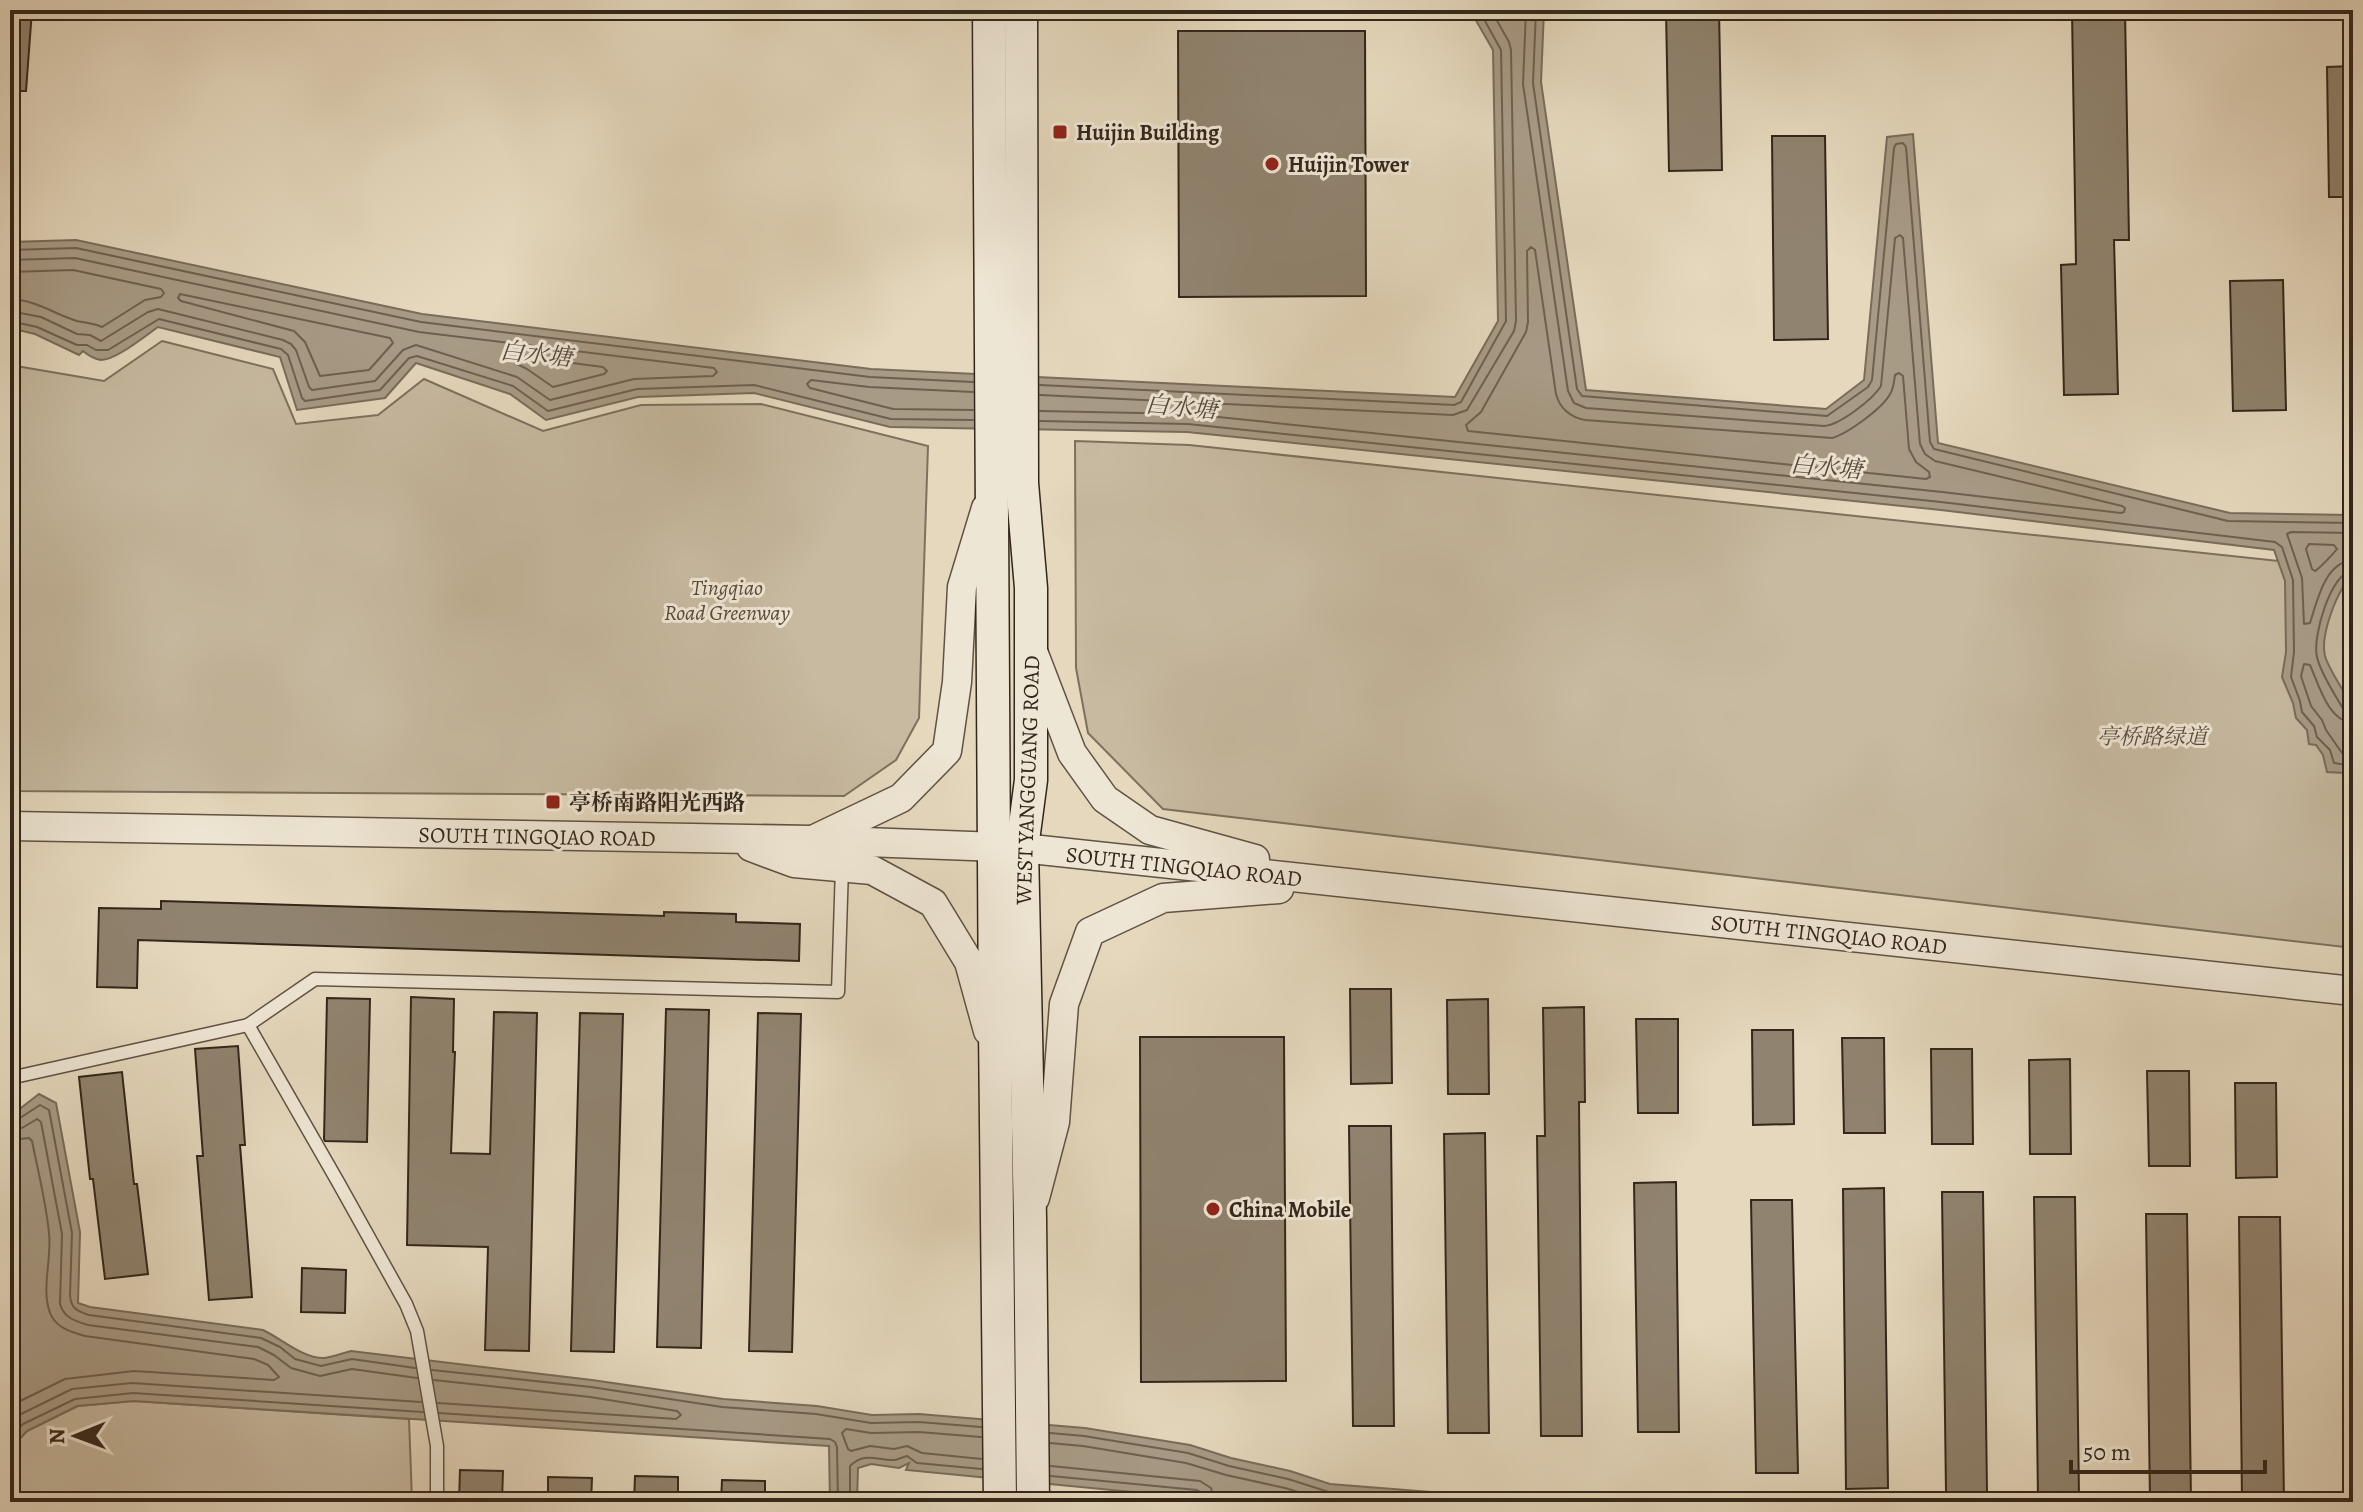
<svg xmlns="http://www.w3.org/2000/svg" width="2363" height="1512" font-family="Alegreya,'Noto Serif SC',serif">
	<rect width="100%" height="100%" fill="#e5d8bd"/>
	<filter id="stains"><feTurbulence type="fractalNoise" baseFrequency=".0025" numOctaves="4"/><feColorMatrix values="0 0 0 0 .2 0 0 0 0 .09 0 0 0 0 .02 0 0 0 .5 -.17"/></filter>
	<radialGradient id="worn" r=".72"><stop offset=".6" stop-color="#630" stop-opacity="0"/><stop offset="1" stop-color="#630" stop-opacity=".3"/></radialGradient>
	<g fill="#c7baa1" stroke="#7d705e" stroke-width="2">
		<polygon points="162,341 273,369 296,424 378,415 424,379 543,431 641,405 761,404 928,446 919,718 896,760 844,796 10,791 10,365 104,381"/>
		<polygon points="1075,441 1189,445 2353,569 2353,948 1163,809 1088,733 1076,668"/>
		<polygon points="133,1401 409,1419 412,1500 10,1502 10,1449 27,1431 78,1406"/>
	</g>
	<g fill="#a89b86" stroke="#796c5b" stroke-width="2">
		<path d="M1470,10H1544L1541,82L1586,390L1826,409L1864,380L1887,137L1913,134L1938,443L2230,513L2353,515V576C2337,588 2320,636 2325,656C2330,673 2350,698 2353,712C2356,731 2353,767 2353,787L2351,779L2345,773L2327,772L2323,755L2316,745L2309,744L2307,730L2296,718L2293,703L2282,677L2286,652L2285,581L2274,550L1941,510L1187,432L890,427L754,393L638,397L546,420L510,394L416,363L385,398L297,410L280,357L158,327C145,336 116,360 101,360C94,359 89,356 83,351L79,355L35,334L10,328V242L76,240L422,314L871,369L1455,397L1498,321L1493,50Z"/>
		<path d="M39,1094L56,1103L80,1232L78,1303L90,1307L263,1330C282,1339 304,1359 324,1358C333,1357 343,1353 351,1351L592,1380L723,1399L817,1406L872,1415L919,1414L1085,1428L1190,1445L1231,1458L1290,1471L1330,1484L1556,1502H1236L906,1470L909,1463L899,1468L871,1464L858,1468L857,1502H830L829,1446L134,1401L77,1406L27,1431L10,1449V1107L12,1106L17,1111Z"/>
	</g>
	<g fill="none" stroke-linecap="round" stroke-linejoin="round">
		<g stroke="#6e6050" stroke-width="2">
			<polyline points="1536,10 1533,83 1577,389 1582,396 1827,416 1868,387 1872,380 1894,148 1896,144 1903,143 1906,147 1930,442 1934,449 2228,521 2353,523"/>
			<path d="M1531,247L1535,250L1556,394C1560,409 1570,417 1585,420L1832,438C1847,434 1883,408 1890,394C1894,388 1894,381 1895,375L1899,373L1903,376L1909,449L1916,462L1929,472L1930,477L1926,479L1468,431L1466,425L1481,412L1526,332L1528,322L1527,251Z"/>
			<polyline points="10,250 76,248 421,322 870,377 973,382"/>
			<polyline points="10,260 75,258 419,332 714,368 717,372 713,376 634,379 550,400 517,377 416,345 403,350 375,381 312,390 309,387 296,350 291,344 283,340 158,309 148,312 101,341 90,335 77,334 41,317 10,311"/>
			<path d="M10,272L73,270L161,289L164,293L161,297L145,300L102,327C94,323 86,323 77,321C54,314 36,300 10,299"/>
			<polygon points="180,294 390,338 393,343 369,370 320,376 305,342 294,331 181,301 178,298"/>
			<polyline points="10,321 37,327 77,345 87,345 96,350 108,350 159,319 281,349 288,355 302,398 305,401 380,390 409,358 417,356 513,386 548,411 637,389 754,385 891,419 973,420"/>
			<polygon points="518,356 603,367 607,371 604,374 553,387 527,369 515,363 514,358"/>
			<polyline points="1040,385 1454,405 1461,402 1506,321 1501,50 1479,10"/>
			<polyline points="973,392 869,387 811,380 807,384 810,388 893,409 973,410"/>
			<polyline points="1040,395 1453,415 1467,410 1514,331 1516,321 1511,50 1509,42 1491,10"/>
			<path d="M1040,411L1189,414L1942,492L2121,513L2124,512L2125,508L2122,506L1935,461L1925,454L1920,444L1903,238L1900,235L1895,238L1881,386C1873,399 1840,425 1824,426L1586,408L1574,403L1568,391L1523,84L1526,10"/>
			<polyline points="1040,421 1188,424 1941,502 2275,542 2282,547 2293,580 2294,652 2291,677 2300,701 2302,712 2314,726 2317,737 2330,750 2334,763 2347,765 2353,770"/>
			<path d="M2353,533L2291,532L2287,534L2302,578L2304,624L2310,623C2317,601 2325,562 2353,560"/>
			<path d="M2309,544L2334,545L2337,549C2333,554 2319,569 2315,571L2312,569L2306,549Z"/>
			<path d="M2353,570C2331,572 2312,637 2317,657C2320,672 2334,693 2342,707L2346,712L2353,713"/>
			<path d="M2353,723C2328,721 2319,685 2310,665L2304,664L2301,676L2311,706L2322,720L2326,730L2342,753L2353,757"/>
			<path d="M10,1116L20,1118L40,1105L49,1110L72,1233L70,1295C71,1309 77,1311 89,1315L261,1338L280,1347L295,1359L321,1366L352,1359L415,1368"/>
			<path d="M10,1127L22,1128L37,1119L41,1122L62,1234L60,1304C64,1318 75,1321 88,1325L258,1347L274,1355L291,1368L320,1376L352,1369L417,1378"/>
			<path d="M10,1140L29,1138L32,1141C38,1171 46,1202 49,1233C52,1258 41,1289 50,1313C56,1328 71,1332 85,1336L254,1359L268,1365L279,1377L274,1380L134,1371L65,1379L10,1406"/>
			<polyline points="432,1370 591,1387 722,1407 816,1414 871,1423 919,1422 981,1427"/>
			<polyline points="434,1380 590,1397 677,1411 681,1415 676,1419 438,1403"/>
			<polyline points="439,1413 830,1439 835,1442 837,1447 838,1502"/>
			<polyline points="10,1423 19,1415 72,1389 132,1383 421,1402"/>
			<polyline points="1050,1433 1084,1436 1188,1453 1229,1466 1288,1479 1329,1492 1456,1502"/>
			<polyline points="981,1437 919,1432 871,1433 846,1429 842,1433 848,1449 851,1451 870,1446 894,1449 907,1446 922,1453 982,1459"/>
			<polyline points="10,1438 23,1424 75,1399 133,1393 423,1412"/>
			<polyline points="1050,1443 1083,1446 1186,1463 1226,1475 1285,1488 1331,1502"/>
			<polyline points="1051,1466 1200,1481 1211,1488 1215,1502"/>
			<polyline points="1051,1476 1197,1490 1203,1494 1205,1502"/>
			<path d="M850,1502V1466C865,1451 877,1461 895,1460C899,1459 903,1457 907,1456L917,1463L982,1469"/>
		</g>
	</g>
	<g fill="#90836f" stroke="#33261b" stroke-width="2">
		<polygon points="10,10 32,10 26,91 10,91"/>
		<polygon points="1666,10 1719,10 1722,170 1669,171"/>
		<polygon points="2072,10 2125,10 2129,240 2114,240 2118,394 2064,395 2061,265 2076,264"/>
		<polygon points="1178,31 1365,31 1366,296 1179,297"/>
		<polygon points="2353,66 2353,197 2329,197 2327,67"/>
		<polygon points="1772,136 1825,136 1828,339 1774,340"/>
		<polygon points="2283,280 2286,410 2233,411 2230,281"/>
		<polygon points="161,901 664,916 664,912 736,914 736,922 800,924 799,961 138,940 137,988 97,987 99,908 161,909"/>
		<polygon points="1350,989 1391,989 1392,1083 1351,1084"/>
		<polygon points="411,997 454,999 453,1052 455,1052 451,1153 490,1154 494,1012 537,1013 529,1351 485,1350 488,1247 407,1245"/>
		<polygon points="327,998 370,999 367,1142 325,1141 324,1139"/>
		<polygon points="1488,999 1489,1094 1448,1094 1447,1000"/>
		<polygon points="1584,1007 1585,1102 1579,1102 1582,1436 1541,1436 1537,1136 1545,1136 1543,1008"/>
		<polygon points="666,1009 709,1010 701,1348 657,1347"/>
		<polygon points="580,1013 623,1014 614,1352 571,1351"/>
		<polygon points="758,1013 801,1014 792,1352 749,1351"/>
		<polygon points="1636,1019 1678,1019 1678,1113 1638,1113"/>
		<polygon points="1752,1030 1793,1030 1794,1124 1753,1125"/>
		<polygon points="1140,1037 1284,1037 1286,1381 1141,1382"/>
		<polygon points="1842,1038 1884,1038 1885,1133 1844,1133"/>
		<polygon points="238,1046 245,1145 240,1145 252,1297 209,1300 197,1156 203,1156 195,1049"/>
		<polygon points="1931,1049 1972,1049 1973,1144 1932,1144"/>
		<polygon points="2070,1059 2071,1154 2030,1154 2029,1060"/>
		<polygon points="2147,1071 2189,1071 2190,1166 2149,1166"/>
		<polygon points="122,1072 134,1184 137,1184 148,1274 105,1279 93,1179 90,1179 79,1077"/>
		<polygon points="2235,1083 2276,1083 2277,1177 2236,1178"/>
		<polygon points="1349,1126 1391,1126 1394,1426 1353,1426"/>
		<polygon points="1485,1133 1489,1433 1448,1433 1444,1134"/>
		<polygon points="1676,1182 1679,1432 1638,1432 1634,1183"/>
		<polygon points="1884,1188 1888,1488 1846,1489 1843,1189"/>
		<polygon points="1942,1192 1983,1192 1987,1492 1946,1492"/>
		<polygon points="2034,1197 2075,1197 2079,1497 2038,1498"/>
		<polygon points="1751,1200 1792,1200 1798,1473 1756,1473"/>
		<polygon points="2146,1214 2187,1214 2191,1502 2150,1502"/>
		<polygon points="2239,1217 2280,1217 2284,1502 2242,1502"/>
		<polygon points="302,1268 346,1270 345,1313 301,1312"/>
		<polygon points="460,1470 503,1471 502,1502 459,1502"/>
		<polygon points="635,1476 678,1477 678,1502 634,1502"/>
		<polygon points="548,1477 592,1478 591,1502 548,1502"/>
		<polygon points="722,1480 765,1481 765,1502 721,1502"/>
	</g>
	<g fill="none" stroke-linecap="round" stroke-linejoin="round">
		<g stroke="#605244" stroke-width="15">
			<g id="service">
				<polyline points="248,1025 338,1182 406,1304 417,1331 437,1446 437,1502"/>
				<polyline points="10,1078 248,1025 315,979 838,992 842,867"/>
			</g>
		</g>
		<g stroke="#605244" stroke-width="31">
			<g id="tertiary">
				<polyline points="1034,654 1072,753 1105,799 1150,830 1255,859"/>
				<polyline points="10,826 812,840 1022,848 2353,991"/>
				<polyline points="817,838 901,798 947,751 957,682 962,587 986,508"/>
				<polyline points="751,847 794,863 872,870 933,903 969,962 988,1031"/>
				<polyline points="1035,1198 1055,1122 1064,1004 1090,932 1163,898 1279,889"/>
			</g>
		</g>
		<g stroke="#33261b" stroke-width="35">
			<g id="secondary">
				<polyline points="989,10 995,1029 1000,1502"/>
				<polyline points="1021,10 1022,483 1031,588 1031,780 1022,848 1030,1218 1033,1502"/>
			</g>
		</g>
		<use href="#service" stroke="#eee6d4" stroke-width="12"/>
		<use href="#tertiary" stroke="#eee6d4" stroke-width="28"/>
		<use href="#secondary" stroke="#eee6d4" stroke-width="32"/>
	</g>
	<g fill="#8f2418" stroke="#eee6d4" stroke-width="3">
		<rect x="1052" y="124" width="16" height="16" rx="4"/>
		<circle cx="1272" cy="164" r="8"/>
		<rect x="545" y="794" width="16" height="16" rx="4"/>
		<circle cx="1213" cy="1209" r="8"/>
	</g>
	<g text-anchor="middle" stroke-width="6" stroke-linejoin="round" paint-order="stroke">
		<g font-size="22" font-weight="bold" fill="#33261b" stroke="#eee6d4" text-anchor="start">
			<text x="1076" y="140">Huijin Building</text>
			<text x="1288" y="172">Huijin Tower</text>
			<text x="569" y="810">亭桥南路阳光西路</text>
			<text x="1229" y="1217">China Mobile</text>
		</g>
		<g font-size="22" font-style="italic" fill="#584b3c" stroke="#eee6d4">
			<text x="727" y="595">Tingqiao<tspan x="727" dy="25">Road Greenway</tspan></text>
			<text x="2152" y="744">亭桥路绿道</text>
		</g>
		<g font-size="22" fill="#33261b" stroke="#eee6d4">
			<text transform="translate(1027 780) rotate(-88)" y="8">WEST YANGGUANG ROAD</text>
			<text transform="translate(537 836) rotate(1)" y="8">SOUTH TINGQIAO ROAD</text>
			<text transform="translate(1184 866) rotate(6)" y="8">SOUTH TINGQIAO ROAD</text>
			<text transform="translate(1829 934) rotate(6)" y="8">SOUTH TINGQIAO ROAD</text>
		</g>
		<g font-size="24" font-style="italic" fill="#56493b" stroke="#eee6d4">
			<text transform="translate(536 354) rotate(6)" y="8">白水塘</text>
			<text transform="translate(1181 407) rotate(5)" y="8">白水塘</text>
			<text transform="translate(1826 467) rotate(5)" y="8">白水塘</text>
		</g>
	</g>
	<rect width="2363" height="1512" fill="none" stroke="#e5d8bd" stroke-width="40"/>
	<rect x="12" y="12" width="2339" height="1488" fill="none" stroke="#33261b" stroke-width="4"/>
	<rect x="20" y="20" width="2323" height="1472" fill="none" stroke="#33261b" stroke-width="2"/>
	<g transform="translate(76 1436) rotate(269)" stroke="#eee6d4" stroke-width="6" paint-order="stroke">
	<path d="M0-6L14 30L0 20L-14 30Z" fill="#33261b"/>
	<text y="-12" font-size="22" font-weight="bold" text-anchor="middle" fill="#33261b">N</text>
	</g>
	<path d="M2071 1460v12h194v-12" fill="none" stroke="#33261b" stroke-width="4"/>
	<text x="2083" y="1460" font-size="24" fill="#33261b" stroke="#eee6d4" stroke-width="6" paint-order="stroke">50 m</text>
	<rect width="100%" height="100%" filter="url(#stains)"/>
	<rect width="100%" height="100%" fill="url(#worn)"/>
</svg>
